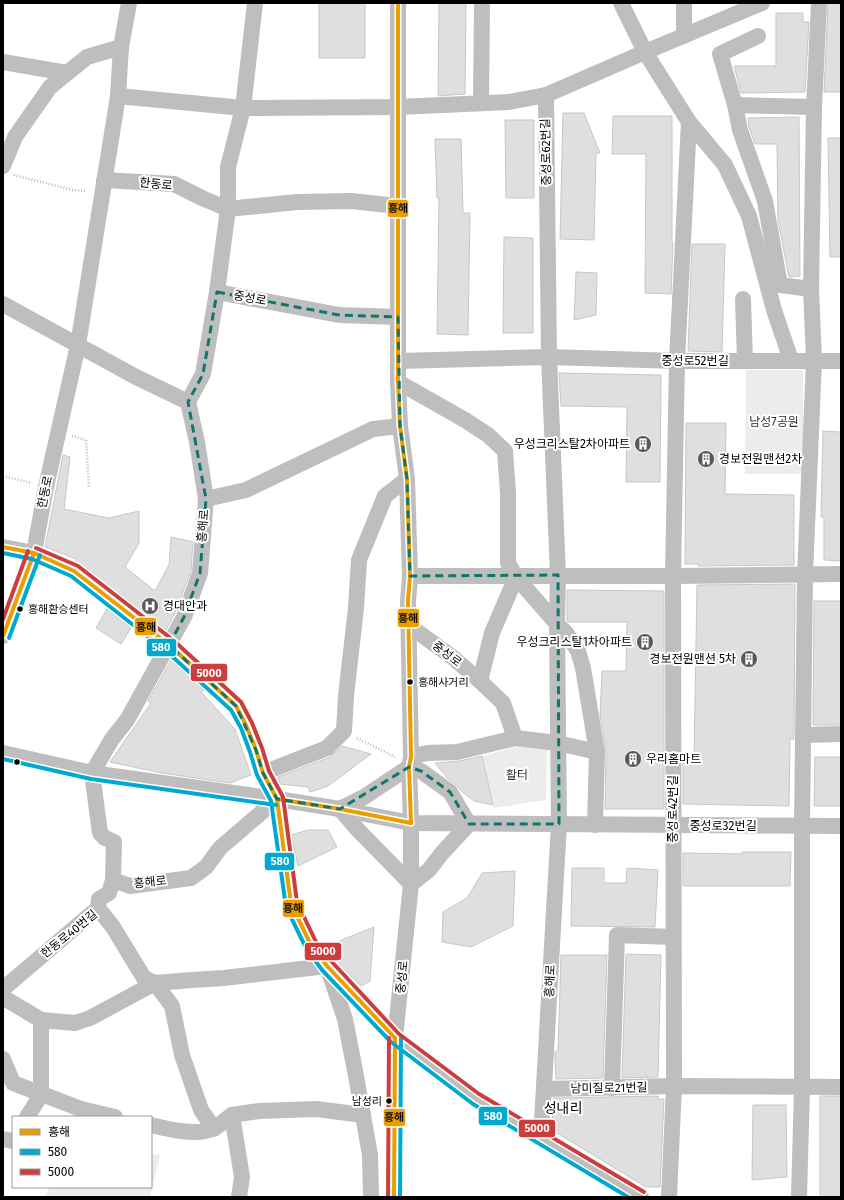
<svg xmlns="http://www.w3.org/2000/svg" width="844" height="1200" font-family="'Fira Sans','Noto Sans KR',sans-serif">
	<rect width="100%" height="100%" fill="#fff"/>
	<g fill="#ececec">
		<polygon points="746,370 803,370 803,474 745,474"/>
		<polygon points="519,746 547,747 546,800 493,808 483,756"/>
		<polygon points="151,1154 160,1155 150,1197 45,1197 50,1187 151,1187"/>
	</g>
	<g fill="#dfdfdf" stroke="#c7c7c7">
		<rect x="319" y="3" width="46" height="55"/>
		<polygon points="439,3 466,3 465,94 438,96"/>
		<polygon points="828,3 841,3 841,92 824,92"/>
		<polygon points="776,13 803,13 803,22 809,22 805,92 741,93 734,66 776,66"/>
		<polygon points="563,113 584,113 600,153 596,153 594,240 560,239"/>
		<polygon points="613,116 672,116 672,243 673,243 671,294 645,293 646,154 612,154"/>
		<polygon points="799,117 800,276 789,277 778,221 777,144 755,144 749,127 748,118"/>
		<polygon points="505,120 534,120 534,198 506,198"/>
		<polygon points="828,138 841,138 841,257 830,257"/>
		<polygon points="435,139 461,139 463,213 470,213 468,335 437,334 439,198 437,198"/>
		<polygon points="504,237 533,238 533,333 503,333"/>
		<polygon points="692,244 725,244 722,352 688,351"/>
		<polygon points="576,272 597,273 596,315 574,320"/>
		<polygon points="559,373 661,375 660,482 626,482 627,407 561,406"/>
		<polygon points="686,423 726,423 725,494 794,495 794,565 698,566 698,564 685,564"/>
		<polygon points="823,431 841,432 841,561 824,560 824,517 821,517"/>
		<polygon points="63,455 70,457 64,509 109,518 139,511 139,543 125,567 155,591 169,565 171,537 193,542 191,571 175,613 166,630 80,564 75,561 76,559 45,547"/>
		<polygon points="795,584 794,739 790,739 789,806 683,804 683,759 694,759 697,585"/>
		<polygon points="567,590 664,591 664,809 605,809 606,752 600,715 602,671 626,671 627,622 568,622 567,620"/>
		<polygon points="814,601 841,601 841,725 813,725"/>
		<polygon points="107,609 131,628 121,644 96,628"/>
		<polygon points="171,660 204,690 201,692 235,729 251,775 230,783 162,773 110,762 151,703 148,701"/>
		<polygon points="342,746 371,754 328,786 310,792 308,787 280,784 278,777 330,757"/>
		<polygon points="482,756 493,805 474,801 461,791 456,785 448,779 435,763 459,761"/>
		<polygon points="815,757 841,757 841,806 814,806"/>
		<polygon points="308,830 328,830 337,847 298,866 291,835"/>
		<polygon points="742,852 791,852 790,886 683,886 683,853 742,854"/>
		<polygon points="572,868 604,868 604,883 626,883 627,868 658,870 655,927 571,926"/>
		<polygon points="515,871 513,926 471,947 442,942 443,912 467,898 482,873"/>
		<polygon points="374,927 370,981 361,986 333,959 326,949 344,939"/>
		<polygon points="626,954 661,955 658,1077 622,1078"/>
		<polygon points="561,955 607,955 603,1078 556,1079 555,1057 555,1051 558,1051"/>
		<polygon points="658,1096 658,1099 664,1099 660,1187 646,1187 552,1130 553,1098"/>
		<rect x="820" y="1096" width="21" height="101"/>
		<polygon points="753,1105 786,1105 787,1177 752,1180"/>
	</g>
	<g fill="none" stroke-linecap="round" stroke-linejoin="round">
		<g stroke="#b9b9b9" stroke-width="2.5" stroke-dasharray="1 2" stroke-linecap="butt">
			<polyline points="14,175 73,190 87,191"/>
			<polyline points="72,436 86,440 89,488"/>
			<polyline points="3,476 32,483"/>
			<polyline points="357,738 395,757"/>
		</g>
		<g stroke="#bebebe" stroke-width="16">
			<polyline points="621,3 645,52 689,122 725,165 749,216 774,310 791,360"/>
			<polyline points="684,36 684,3"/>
			<polyline points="3,62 67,73"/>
			<polyline points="118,96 243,108 398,107 509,102 546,95 645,52 762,3"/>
			<polyline points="481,103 482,3"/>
			<polyline points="735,105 720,54 758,36"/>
			<polyline points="3,166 15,137 50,87 87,57 121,47"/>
			<polyline points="104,180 174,184 202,198 228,209 297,202 351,201 398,206"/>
			<polyline points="811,289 780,285 765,201 740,130 735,105 814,107"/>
			<polyline points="217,292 339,315 398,317"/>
			<polyline points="743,299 745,361"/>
			<polyline points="3,304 136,377 188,402"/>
			<polyline points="398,361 549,357 677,361 841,361"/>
			<polyline points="398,382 465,420 488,435 505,451 508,493 508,563 516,577 557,624 567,634 578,651 583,668 597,752 595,825"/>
			<polyline points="188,402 203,374 217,292 228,209 228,167 243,108 255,3"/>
			<polyline points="206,499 246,490 373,429 400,426"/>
			<polyline points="3,547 34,553 74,571 169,645 236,706 246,725 256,750 263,773 277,799 291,904 311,945 327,966 395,1038 476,1099 629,1191 641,1197"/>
			<polyline points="410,576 673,576 841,574"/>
			<polyline points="408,625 451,656 480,681 503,703 515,738"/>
			<polyline points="3,636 34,553 46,487 78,345 118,96 121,47 129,3"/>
			<polyline points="480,681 492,633 516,577"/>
			<polyline points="803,735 841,734"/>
			<polyline points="3,753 92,773 277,799 340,809 411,823 841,826"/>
			<polyline points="411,757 427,753 457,752 515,738 558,743 597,752"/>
			<polygon points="409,767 421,771 450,792 469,824 442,853 429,870 411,884 358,830 340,809 364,797"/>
			<polyline points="263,773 327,748 344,731 346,696 356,608 359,560 385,496 407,479"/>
			<polyline points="113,880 130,886 191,878 206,867 220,848 277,799"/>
			<polyline points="98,908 99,899 109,893 113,880 114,842 105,838 100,833 92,773 112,739 127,720 184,617 200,573 206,499 197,442 188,402"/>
			<polyline points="98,908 113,927 144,978 155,983 172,1006 182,1055 201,1110 214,1129"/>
			<polyline points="3,989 98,908"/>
			<polyline points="3,996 4,998 41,1020 75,1023 90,1018 155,983 192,980 224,978 327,966 345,1019 356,1076 370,1155 371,1197"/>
			<polyline points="41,1020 41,1095"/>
			<polyline points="3,1059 13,1083 81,1109 115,1117"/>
			<polyline points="612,1088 617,935 673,937"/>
			<polyline points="545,1089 674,1086 841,1087"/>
			<polyline points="232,1115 259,1111 316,1109 363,1115"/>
			<polyline points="27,1117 41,1095"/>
			<path d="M151,1125C168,1129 196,1136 212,1129C220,1126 226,1119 232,1115L242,1177L239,1197"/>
			<polyline points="541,1138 559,824 557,624 558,575 549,357 546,95"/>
			<polyline points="3,1139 13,1141"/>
			<polyline points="394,1197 395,1038 411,884 411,823 409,767 411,757 408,601 410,576 407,479 400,426 398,382 398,3"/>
			<polyline points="669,1197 674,1086 673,576 677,361 689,122"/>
			<polyline points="799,1197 802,1088 802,826 805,575 814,360 811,289 814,107 819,3"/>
		</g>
		<g stroke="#fff" stroke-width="7">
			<g id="bus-1">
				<polyline points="398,3 398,382 400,426 407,479 410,576 408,601 411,757 409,767 411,823"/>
				<polyline points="3,547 34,553 74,571 169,645 236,706 246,725 256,750 263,773 277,799 291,904 311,945 327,966 395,1038"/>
				<polyline points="3,636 34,553"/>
				<polyline points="277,799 340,809 411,823"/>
				<polyline points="394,1197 395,1038"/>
			</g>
		</g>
		<g stroke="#fff" stroke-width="7">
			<g id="bus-2">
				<polyline points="3,553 32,559 71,576 165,650 231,710 241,728 250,752 257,775 271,801 286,907 306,948 322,970 391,1042 473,1104 628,1197"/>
				<polyline points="9,638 40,555"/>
				<polyline points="3,759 91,779 276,805"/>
				<polyline points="400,1197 401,1038"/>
			</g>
		</g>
		<g stroke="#fff" stroke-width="7">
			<g id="bus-3">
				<polyline points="36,548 78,566 173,640 241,702 252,723 262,748 269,771 283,797 297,902 316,942 332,962 399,1034 479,1094 644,1192"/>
				<polyline points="3,619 28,551"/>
				<polyline points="388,1197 389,1038"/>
			</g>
		</g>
		<use href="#bus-1" stroke="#eb9e00" stroke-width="4"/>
		<use href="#bus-2" stroke="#00a9ce" stroke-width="4"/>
		<use href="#bus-3" stroke="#cc3d3d" stroke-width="4"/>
	</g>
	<path fill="none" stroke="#0f766e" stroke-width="3" stroke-dasharray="8 5" stroke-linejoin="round" d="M217,292L339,315L398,317L400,426L407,479L410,576L558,575L559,824H469L450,792L421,771L409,767L340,809L277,799L263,773L256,750L236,706L169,645L184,617L200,573L206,499L188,402L203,374Z"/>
	<defs>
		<g id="building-disc" transform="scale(0.9)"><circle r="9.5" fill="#595959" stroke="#fff"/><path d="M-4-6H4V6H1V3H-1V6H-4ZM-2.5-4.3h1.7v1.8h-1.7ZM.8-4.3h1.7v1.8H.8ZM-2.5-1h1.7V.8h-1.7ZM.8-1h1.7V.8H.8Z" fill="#fff"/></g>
		<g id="hospital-disc" transform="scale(0.9)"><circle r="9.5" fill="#595959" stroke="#fff"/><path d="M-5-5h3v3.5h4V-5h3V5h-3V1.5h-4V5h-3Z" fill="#fff"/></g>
	</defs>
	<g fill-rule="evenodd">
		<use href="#building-disc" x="643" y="444"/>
		<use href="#building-disc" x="706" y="459"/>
		<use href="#hospital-disc" x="150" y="606"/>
		<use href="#building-disc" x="645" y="642"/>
		<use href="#building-disc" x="749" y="659"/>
		<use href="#building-disc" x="633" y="759"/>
	</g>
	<g fill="#000" stroke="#fff" stroke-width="1.5">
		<circle cx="20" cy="609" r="3.5"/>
		<circle cx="410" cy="682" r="3.5"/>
		<circle cx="17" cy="762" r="3.5"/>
		<circle cx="389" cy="1101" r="3.5"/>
	</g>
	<g text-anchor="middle" stroke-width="4" stroke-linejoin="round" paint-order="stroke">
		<g font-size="11" fill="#000" stroke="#fff" text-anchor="start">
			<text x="28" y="613">흥해환승센터</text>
			<text x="418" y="686">흥해사거리</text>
			<text x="382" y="1105" text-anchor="end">남성리</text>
		</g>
		<g font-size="12" fill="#000" stroke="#fff">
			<text transform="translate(546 152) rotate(-91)" y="4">중성로62번길</text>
			<text transform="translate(156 184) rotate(6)" y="4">한동로</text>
			<text transform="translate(250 298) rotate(10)" y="4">중성로</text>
			<text x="695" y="365">중성로52번길</text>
			<text transform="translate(45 492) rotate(-78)" y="4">한동로</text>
			<text transform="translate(203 526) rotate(-85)" y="4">흥해로</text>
			<text transform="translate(447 654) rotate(38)" y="4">중성로</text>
			<text transform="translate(673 809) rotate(-90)" y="4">중성로42번길</text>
			<text x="723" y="830">중성로32번길</text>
			<text transform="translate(150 882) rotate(-6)" y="4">흥해로</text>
			<text transform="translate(69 934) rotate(-39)" y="4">한동로40번길</text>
			<text transform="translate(402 977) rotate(-84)" y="4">중성로</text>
			<text transform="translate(550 981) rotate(-87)" y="4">흥해로</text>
			<text transform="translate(609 1088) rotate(-1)" y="4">남미질로21번길</text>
		</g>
		<g font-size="12" fill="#333" stroke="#fff">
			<text x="774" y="426">남성7공원</text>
			<text x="517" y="779">활터</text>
		</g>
		<g font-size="12" fill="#000" stroke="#fff" text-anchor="end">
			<text x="630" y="448">우성크리스탈2차아파트</text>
			<text x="719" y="463" text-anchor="start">경보전원맨션2차</text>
			<text x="163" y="610" text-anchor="start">경대안과</text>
			<text x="632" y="646">우성크리스탈1차아파트</text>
			<text x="736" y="663">경보전원맨션 5차</text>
			<text x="646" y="763" text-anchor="start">우리홈마트</text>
		</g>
		<g font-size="14" fill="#000" stroke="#fff">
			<text x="563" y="1113">성내리</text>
		</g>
	</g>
	<g stroke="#fff" stroke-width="1.5">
		<rect x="387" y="199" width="22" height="19" rx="4" fill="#eb9e00"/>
		<rect x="397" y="608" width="23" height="20" rx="4" fill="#eb9e00"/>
		<rect x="134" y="617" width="23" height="19" rx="4" fill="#eb9e00"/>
		<rect x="146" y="638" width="31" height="19" rx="4" fill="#00a9ce"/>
		<rect x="190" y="663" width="38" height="19" rx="4" fill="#cc3d3d"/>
		<rect x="264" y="852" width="31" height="19" rx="4" fill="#00a9ce"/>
		<rect x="282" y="899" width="23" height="19" rx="4" fill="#eb9e00"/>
		<rect x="304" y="942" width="38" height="19" rx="4" fill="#cc3d3d"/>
		<rect x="478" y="1106" width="30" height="20" rx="4" fill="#00a9ce"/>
		<rect x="383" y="1108" width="23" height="19" rx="4" fill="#eb9e00"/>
		<rect x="518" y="1119" width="38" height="19" rx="4" fill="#cc3d3d"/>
	</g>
	<g font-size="11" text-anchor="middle" font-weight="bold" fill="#fff">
		<text x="161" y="651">580</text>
		<text x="209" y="677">5000</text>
		<text x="280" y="865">580</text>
		<text x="323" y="955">5000</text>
		<text x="493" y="1120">580</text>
		<text x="537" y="1132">5000</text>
	</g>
	<g font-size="11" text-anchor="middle" font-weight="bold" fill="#111">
		<text x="398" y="212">흥해</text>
		<text x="408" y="622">흥해</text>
		<text x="146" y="631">흥해</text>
		<text x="293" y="912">흥해</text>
		<text x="394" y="1121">흥해</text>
	</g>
	<rect width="844" height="1200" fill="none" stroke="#000000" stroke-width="8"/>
	<rect x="12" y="1116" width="140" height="72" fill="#ffffff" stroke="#999999"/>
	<rect x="20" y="1129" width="20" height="6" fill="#eb9e00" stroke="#999999"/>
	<text x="48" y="1136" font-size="12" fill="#000000">흥해</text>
	<rect x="20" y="1149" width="20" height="6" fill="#00a9ce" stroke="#999999"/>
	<text x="48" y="1156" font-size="12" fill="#000000">580</text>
	<rect x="20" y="1169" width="20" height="6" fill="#cc3d3d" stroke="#999999"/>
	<text x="48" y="1176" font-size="12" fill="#000000">5000</text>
</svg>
